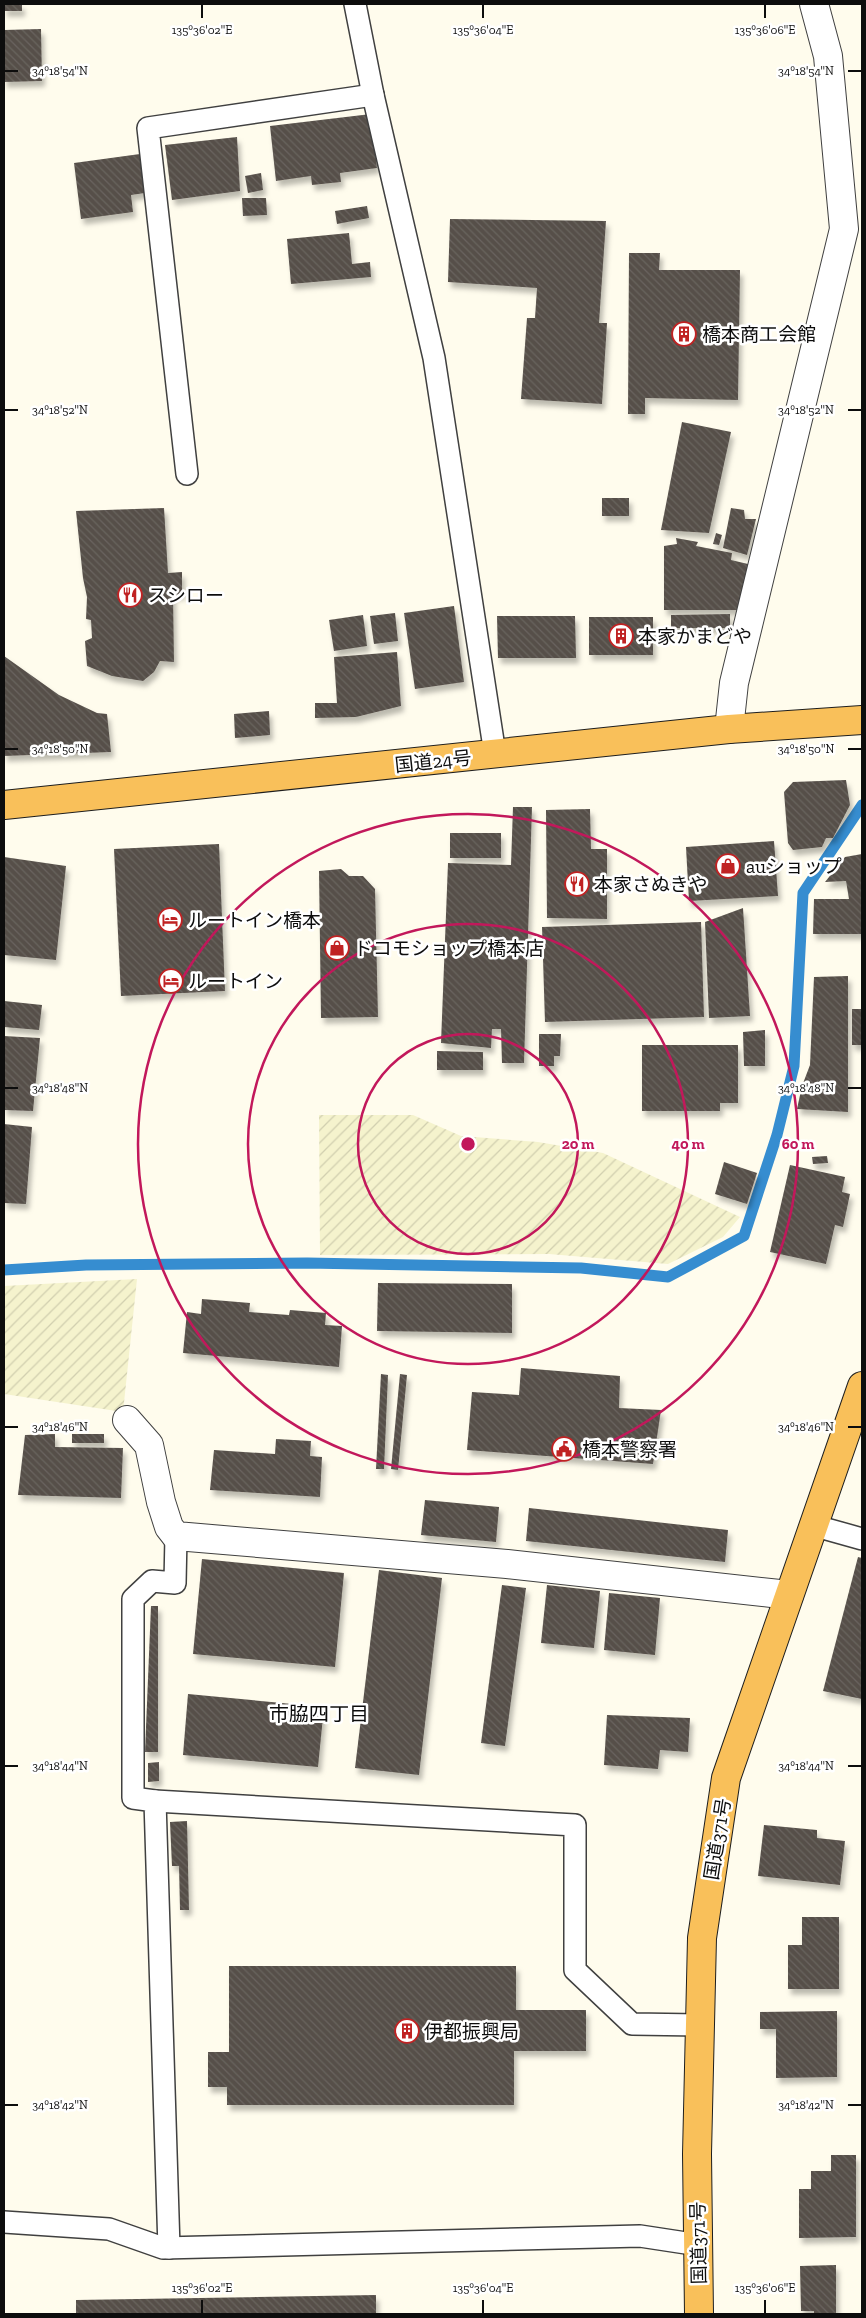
<svg xmlns="http://www.w3.org/2000/svg" width="866" height="2318" font-family="'Zilla Slab','Noto Sans JP',serif">
	<defs>
		<pattern id="farmland-furrows" width="10" height="10" patternUnits="userSpaceOnUse" patternTransform="scale(1.25)"><rect width="10" height="10" fill="#f5f3cd"/><path d="M-1 1l2-2M0 10L10 0M9 11l2-2" fill="none" stroke="#d1cfaf"/></pattern>
		<pattern id="building-back-hatch" width="6" height="6" patternUnits="userSpaceOnUse" patternTransform="scale(1.25)"><rect width="6" height="6" fill="#564f49"/><path d="M-1 5l2 2M0 0l6 6M5-1l2 2" fill="none" stroke="#69645f"/></pattern>
		<filter id="shadow"><feDropShadow dx="3" dy="5.5" stdDeviation="2.5" flood-color="#0004"/></filter>
	</defs>
	<rect width="100%" height="100%" fill="#fffced"/>
	<g fill="url(#farmland-furrows)">
		<polygon points="319,1115 413,1115 461,1136 538,1142 603,1153 740,1217 723,1237 668,1264 549,1254 320,1255"/>
		<polygon points="137,1279 123,1412 4,1394 4,1286"/>
	</g>
	<g fill="none" stroke-linecap="round" stroke-linejoin="round">
		<polyline stroke="#368dd0" stroke-width="11" points="4,1270 86,1265 307,1263 581,1268 668,1277 744,1236 777,1135 794,1066 803,893 862,805"/>
	</g>
	<g fill="url(#building-back-hatch)" filter="url(#shadow)">
		<rect x="4" y="4" width="18" height="7"/>
		<polygon points="41,29 42,81 4,82 4,30"/>
		<polygon points="371,114 377,168 340,173 341,182 312,185 311,176 276,181 270,126"/>
		<polygon points="237,137 240,191 172,200 165,145"/>
		<polygon points="140,154 145,193 131,195 133,212 81,219 74,163"/>
		<polygon points="261,173 263,190 248,193 245,176"/>
		<polygon points="242,198 266,198 267,215 243,216"/>
		<polygon points="367,206 369,218 337,224 335,211"/>
		<polygon points="450,219 606,221 599,323 607,323 602,404 521,399 527,318 535,318 537,288 448,282"/>
		<polygon points="349,233 352,264 370,262 371,277 291,284 287,239"/>
		<polygon points="629,253 660,253 659,270 740,270 738,400 645,398 645,414 628,414"/>
		<polygon points="682,422 731,432 709,533 661,530"/>
		<rect x="602" y="498" width="27" height="18"/>
		<polygon points="164,508 168,573 182,572 182,595 173,594 174,662 160,661 154,672 143,681 112,676 87,666 85,641 92,638 91,620 86,619 87,597 83,578 76,511"/>
		<polygon points="731,508 744,510 745,519 756,519 747,555 723,548"/>
		<polygon points="716,533 722,535 719,545 713,544"/>
		<polygon points="676,538 698,542 696,546 732,553 731,560 748,564 741,610 664,610 664,546 677,544"/>
		<polygon points="454,606 464,682 415,689 404,613"/>
		<polygon points="395,613 398,641 374,644 370,616"/>
		<polygon points="730,614 730,628 671,628 671,615"/>
		<polygon points="363,615 367,646 334,651 329,620"/>
		<polygon points="497,616 575,616 576,658 498,658"/>
		<rect x="589" y="617" width="64" height="38"/>
		<polygon points="397,652 401,706 356,717 315,718 315,703 337,703 334,657"/>
		<polygon points="4,656 59,695 97,713 107,714 111,752 4,756"/>
		<polygon points="269,711 270,735 235,738 234,714"/>
		<polygon points="846,780 850,805 833,838 826,838 822,847 793,850 788,843 784,792 793,782"/>
		<polygon points="513,807 532,807 524,1063 502,1063 501,1029 492,1029 491,1048 441,1043 448,863 511,865"/>
		<polygon points="590,809 591,849 607,849 607,919 547,918 546,810"/>
		<rect x="450" y="833" width="51" height="25"/>
		<polygon points="774,841 778,896 689,901 686,847"/>
		<polygon points="219,844 225,991 121,996 114,849"/>
		<polygon points="862,854 862,934 813,934 814,899 849,899 846,881 825,882 845,857"/>
		<polygon points="4,857 66,866 56,960 4,955"/>
		<polygon points="341,869 349,876 363,876 375,889 378,1017 321,1018 319,871"/>
		<polygon points="743,908 750,1016 709,1018 705,922"/>
		<polygon points="701,922 704,1017 545,1022 542,927"/>
		<polygon points="848,976 848,1112 797,1109 802,1086 810,1065 814,977"/>
		<polygon points="4,1001 42,1005 39,1030 4,1027"/>
		<rect x="852" y="1009" width="10" height="36"/>
		<polygon points="765,1030 765,1066 744,1066 743,1032"/>
		<polygon points="539,1034 561,1034 560,1056 554,1056 554,1066 539,1066"/>
		<polygon points="4,1036 40,1038 33,1111 4,1110"/>
		<polygon points="642,1045 738,1045 738,1103 720,1103 720,1111 642,1111"/>
		<polygon points="437,1051 483,1052 483,1070 437,1070"/>
		<polygon points="4,1124 32,1127 26,1204 4,1203"/>
		<polygon points="827,1156 828,1163 813,1164 812,1157"/>
		<polygon points="724,1162 757,1173 747,1204 715,1194"/>
		<polygon points="790,1165 845,1177 842,1192 850,1194 843,1227 835,1225 826,1264 770,1252"/>
		<polygon points="378,1283 512,1284 512,1333 377,1331"/>
		<polygon points="202,1299 250,1303 249,1312 289,1315 290,1310 326,1313 325,1325 342,1326 339,1367 183,1353 187,1312 201,1314"/>
		<polygon points="521,1368 620,1376 619,1408 661,1410 653,1464 467,1450 472,1392 519,1395"/>
		<polygon points="381,1374 388,1375 384,1469 376,1469"/>
		<polygon points="400,1374 407,1375 398,1470 391,1469"/>
		<polygon points="55,1434 55,1447 123,1448 121,1498 18,1495 25,1435"/>
		<rect x="72" y="1434" width="32" height="9"/>
		<polygon points="276,1439 311,1441 310,1456 322,1457 320,1497 210,1490 214,1450 275,1454"/>
		<polygon points="425,1500 499,1507 496,1542 421,1535"/>
		<polygon points="529,1508 728,1530 725,1562 526,1541"/>
		<polygon points="858,1557 862,1558 862,1699 823,1691"/>
		<polygon points="202,1559 344,1573 335,1667 193,1654"/>
		<polygon points="379,1570 442,1578 419,1775 355,1768"/>
		<polygon points="502,1585 526,1588 505,1746 481,1743"/>
		<polygon points="547,1585 600,1591 594,1648 541,1643"/>
		<polygon points="609,1593 660,1598 655,1655 604,1650"/>
		<polygon points="151,1606 158,1606 158,1752 145,1752"/>
		<polygon points="188,1694 324,1707 318,1767 183,1755"/>
		<polygon points="607,1715 690,1718 688,1752 660,1750 658,1769 604,1765"/>
		<polygon points="159,1762 159,1781 148,1782 148,1763"/>
		<polygon points="187,1821 189,1910 180,1910 179,1866 172,1866 170,1822"/>
		<polygon points="764,1825 817,1830 817,1838 845,1841 840,1885 758,1876"/>
		<polygon points="802,1917 839,1917 839,1989 788,1989 788,1945 802,1945"/>
		<polygon points="229,1966 516,1966 516,2010 586,2010 586,2051 514,2051 514,2105 227,2105 227,2087 208,2087 208,2052 229,2052"/>
		<polygon points="837,2011 837,2077 776,2078 776,2029 760,2029 760,2012"/>
		<polygon points="831,2155 856,2155 856,2237 799,2238 799,2189 811,2189 811,2171 831,2171"/>
		<polygon points="836,2265 836,2314 814,2314 814,2311 801,2311 800,2266"/>
		<polygon points="376,2295 376,2314 76,2314 76,2300"/>
	</g>
	<g fill="none" stroke-linecap="round" stroke-linejoin="round">
		<g stroke="#404040" stroke-width="24">
			<g id="service">
				<polyline points="355,4 373,95 434,358 495,754"/>
				<polyline points="187,474 148,128 373,95"/>
				<polyline points="812,1525 862,1539"/>
				<polyline points="155,1801 575,1825 575,1970 632,2024 700,2025"/>
				<polyline points="4,2222 109,2229 163,2248 640,2236 699,2245"/>
				<polyline points="169,2248 155,1801 133,1798 133,1599 152,1581 175,1583 176,1536"/>
			</g>
		</g>
		<g stroke="#404040" stroke-width="30">
			<g id="minor">
				<polyline points="729,729 734,683 844,229 828,56 814,4"/>
				<polyline points="127,1420 149,1445 161,1502 169,1527 176,1536 507,1564 789,1595"/>
			</g>
		</g>
		<g stroke="#1e1e1e" stroke-width="30">
			<g id="trunk">
				<polyline points="4,805 729,729 862,720"/>
				<polyline points="699,2314 697,2154 702,1938 726,1778 862,1386"/>
			</g>
		</g>
		<use href="#service" stroke="#fff" stroke-width="21"/>
		<use href="#minor" stroke="#fff" stroke-width="28"/>
		<use href="#trunk" stroke="#f9c05a" stroke-width="28"/>
	</g>
	<path fill="none" stroke="#0d0d0d" stroke-width="2" d="M202,5V18M483,5V18M765,5V18M5,71H18M848,71H861M5,410H18M848,410H861M5,749H18M848,749H861M5,1088H18M848,1088H861M5,1427H18M848,1427H861M5,1766H18M848,1766H861M5,2105H18M848,2105H861M202,2300V2313M483,2300V2313M765,2300V2313"/>
	<g fill="none" stroke="#c2185b" stroke-width="2.5">
		<circle cx="468" cy="1144" r="110"/>
		<circle cx="468" cy="1144" r="220"/>
		<circle cx="468" cy="1144" r="330"/>
	</g>
	<defs>
		<g id="building-ring" transform="scale(1.25)"><circle r="9.5" fill="#fff" stroke="#c02223" stroke-width="1.5"/><path d="M-4-6H4V6H1V3H-1V6H-4ZM-2.5-4.3h1.7v1.8h-1.7ZM.8-4.3h1.7v1.8H.8ZM-2.5-1h1.7V.8h-1.7ZM.8-1h1.7V.8H.8Z" fill="#c02223"/></g>
		<g id="restaurant-ring" transform="scale(1.25)"><circle r="9.5" fill="#fff" stroke="#c02223" stroke-width="1.5"/><path d="M-5-6h1v4h1v-4h1v4h1v-4h1v5L-1.5 .5V6h-2V.5L-5-1ZM5-6V6H3V1.5H1.5Q1.5-4 5-6Z" fill="#c02223"/></g>
		<g id="shop-ring" transform="scale(1.25)"><circle r="9.5" fill="#fff" stroke="#c02223" stroke-width="1.5"/><path d="M-5-2.5h2.3a2.7 3.5 0 0 1 5.4 0H5L5.5 6h-11ZM-1.5-2.5h3a1.5 2.3 0 0 0-3 0Z" fill="#c02223"/></g>
		<g id="hotel-ring" transform="scale(1.25)"><circle r="9.5" fill="#fff" stroke="#c02223" stroke-width="1.5"/><path d="M-6-4.5h1.5V1H6V5H4.5V3h-9V5H-6ZM-4 0a1.8 1.8 0 1 1 3.6 0ZM.5 0V-2.5h3Q6-2.5 6 0Z" fill="#c02223"/></g>
		<g id="civic-ring" transform="scale(1.25)"><circle r="9.5" fill="#fff" stroke="#c02223" stroke-width="1.5"/><path d="M-.6-6.5H3V-4.5H.6V-3L4-1V1h2V6H-6V1h2V-1L-.6-3ZM-1.2 2.5V6h2.4V2.5Z" fill="#c02223"/></g>
	</defs>
	<g fill-rule="evenodd">
		<use href="#building-ring" x="684" y="334"/>
		<use href="#restaurant-ring" x="130" y="595"/>
		<use href="#building-ring" x="621" y="636"/>
		<use href="#shop-ring" x="728" y="866"/>
		<use href="#restaurant-ring" x="577" y="884"/>
		<use href="#hotel-ring" x="170" y="920"/>
		<use href="#shop-ring" x="337" y="948"/>
		<use href="#hotel-ring" x="171" y="981"/>
		<use href="#civic-ring" x="564" y="1449"/>
		<use href="#building-ring" x="407" y="2031"/>
	</g>
	<g text-anchor="middle" stroke-width="5" stroke-linejoin="round" paint-order="stroke">
		<g font-size="19" fill="#0d0d0d" stroke="#fff" text-anchor="start">
			<text x="702" y="341">橋本商工会館</text>
			<text x="148" y="602">スシロー</text>
			<text x="638" y="643">本家かまどや</text>
			<text x="746" y="873">auショップ</text>
			<text x="594" y="891">本家さぬきや</text>
			<text x="188" y="927">ルートイン橋本</text>
			<text x="354" y="955">ドコモショップ橋本店</text>
			<text x="188" y="988">ルートイン</text>
			<text x="582" y="1456">橋本警察署</text>
			<text x="424" y="2038">伊都振興局</text>
		</g>
		<g font-size="19" fill="#0d0d0d" stroke="#fff">
			<text transform="translate(433 761) rotate(-6)" y="7">国道24号</text>
			<text transform="translate(717 1839) rotate(-81)" y="7">国道371号</text>
			<text transform="translate(698 2243) rotate(-91)" y="7">国道371号</text>
		</g>
		<g font-size="20" fill="#0d0d0d" stroke="#fff">
			<text x="319" y="1721">市脇四丁目</text>
		</g>
	</g>
	<g font-size="12" text-anchor="middle" fill="#0d0d0d" stroke="#fff" stroke-width="5" stroke-linejoin="round" paint-order="stroke">
		<text x="202" y="34">135°36'02"E</text>
		<text x="483" y="34">135°36'04"E</text>
		<text x="765" y="34">135°36'06"E</text>
		<text x="60" y="75">34°18'54"N</text>
		<text x="806" y="75">34°18'54"N</text>
		<text x="60" y="414">34°18'52"N</text>
		<text x="806" y="414">34°18'52"N</text>
		<text x="60" y="753">34°18'50"N</text>
		<text x="806" y="753">34°18'50"N</text>
		<text x="60" y="1092">34°18'48"N</text>
		<text x="806" y="1092">34°18'48"N</text>
		<text x="60" y="1431">34°18'46"N</text>
		<text x="806" y="1431">34°18'46"N</text>
		<text x="60" y="1770">34°18'44"N</text>
		<text x="806" y="1770">34°18'44"N</text>
		<text x="60" y="2109">34°18'42"N</text>
		<text x="806" y="2109">34°18'42"N</text>
		<text x="202" y="2292">135°36'02"E</text>
		<text x="483" y="2292">135°36'04"E</text>
		<text x="765" y="2292">135°36'06"E</text>
	</g>
	<circle cx="468" cy="1144" r="8" fill="#c2185b" stroke="#fff" stroke-width="2.5"/>
	<g font-size="15" text-anchor="middle" font-weight="bold" fill="#c2185b" stroke="#fff" stroke-width="5" stroke-linejoin="round" paint-order="stroke">
		<text x="578" y="1149">20 m</text>
		<text x="688" y="1149">40 m</text>
		<text x="798" y="1149">60 m</text>
	</g>
	<rect width="866" height="2318" fill="none" stroke="#0d0d0d" stroke-width="10"/>
</svg>
